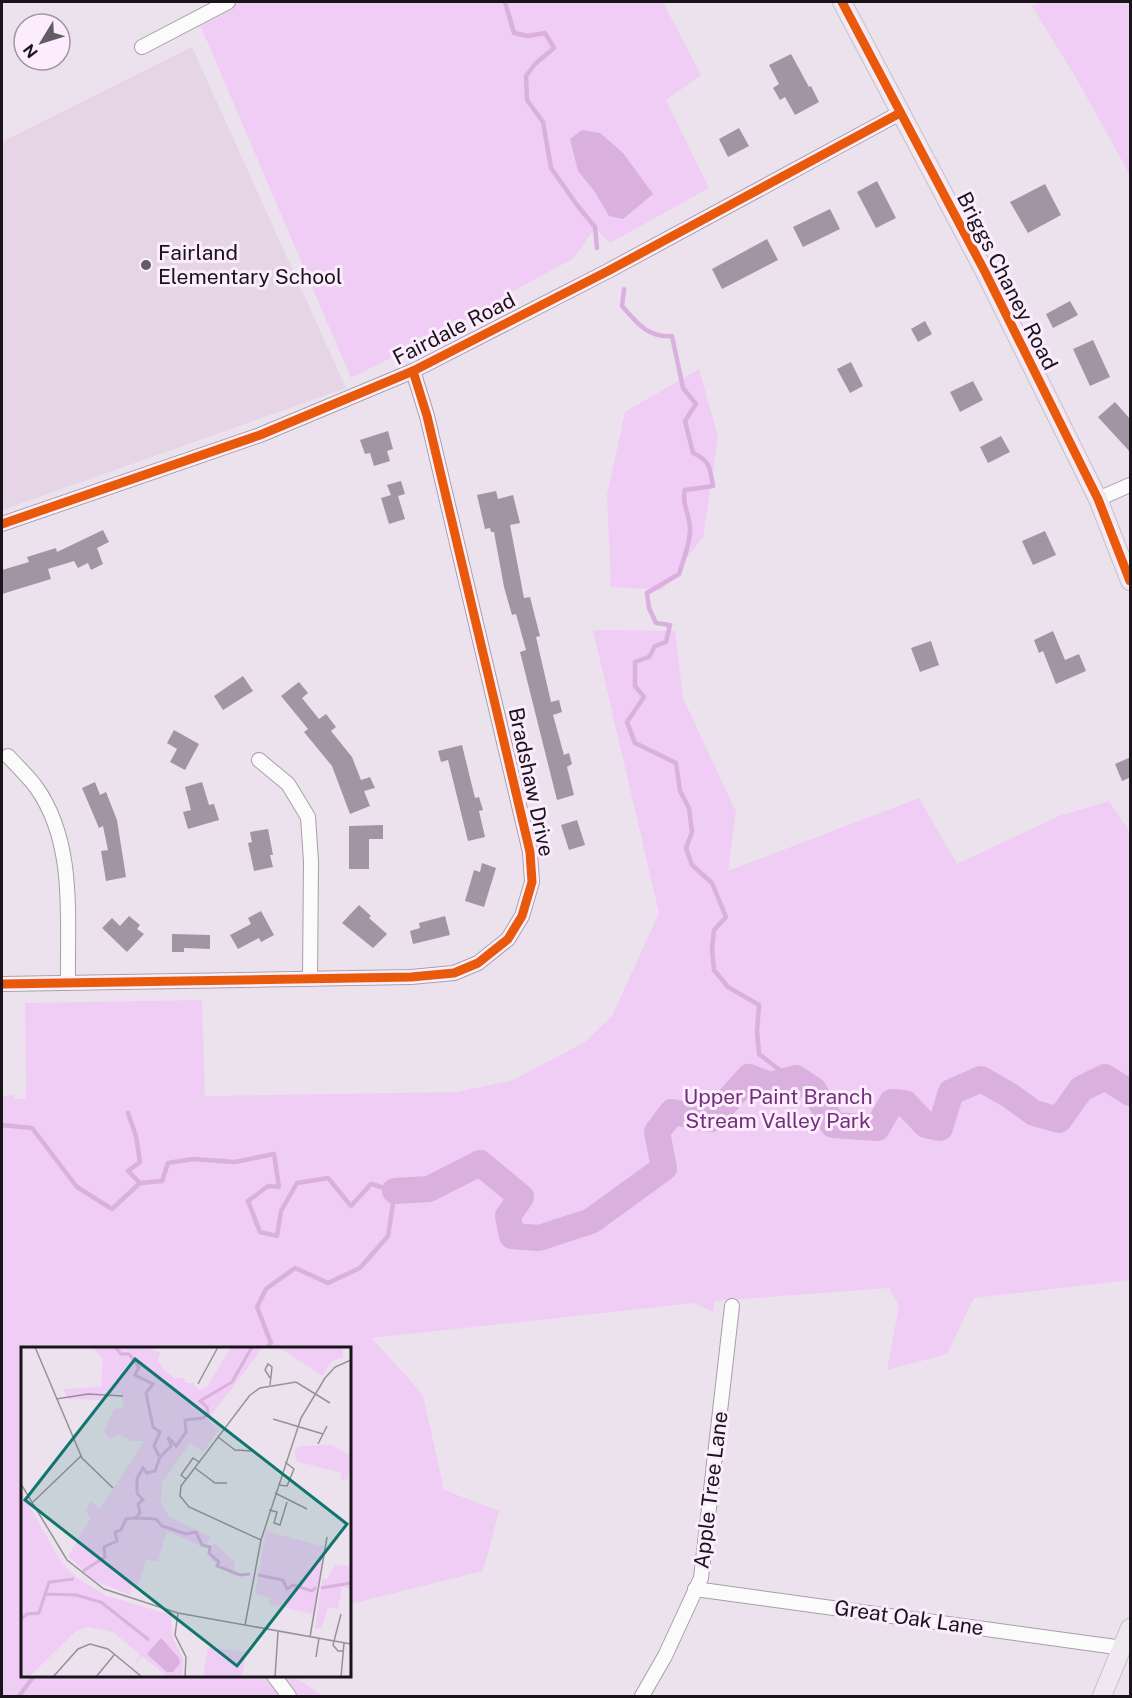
<svg xmlns="http://www.w3.org/2000/svg" width="1132" height="1698" font-family="'Public Sans',sans-serif">
	<rect width="100%" height="100%" fill="#ece2ed"/>
	<polygon fill="#e5d5e7" points="192,47 346,388 2,510 2,142"/>
	<g fill="#f0cdf4">
		<polygon points="232,2 663,2 701,75 666,100 709,188 610,243 595,228 574,258 510,293 511,297 351,378 198,20"/>
		<polygon points="1041,2 1130,2 1130,175 1079,83 1032,6"/>
		<polygon points="699,369 718,437 703,537 662,590 611,587 607,495 625,412"/>
		<polygon points="593,630 675,631 683,698 736,812 728,871 919,798 957,864 1059,816 1109,801 1130,832 1130,1280 974,1298 947,1354 887,1370 899,1306 889,1288 715,1301 713,1312 694,1303 372,1338 423,1395 444,1490 499,1511 483,1571 350,1604 350,1348 22,1348 22,1676 292,1676 324,1696 2,1696 2,1096 13,1095 15,1099 26,1099 25,1003 202,1000 205,1096 457,1092 513,1080 585,1042 612,1016 659,913"/>
	</g>
	<polygon fill="#d9b0de" points="582,130 600,133 623,153 653,194 623,219 609,216 595,192 578,171 570,139"/>
	<g fill="none" stroke-linecap="round" stroke-linejoin="round">
		<g stroke="#d9b0de" stroke-width="4.5">
			<polyline points="505,2 514,33 528,36 545,33 554,48 535,64 526,76 527,100 543,122 551,168 577,205 595,227 597,248"/>
			<path d="M624,289L622,306C637,323 648,338 672,336L683,388L696,404L685,421L693,453C711,461 710,469 713,486L685,490C681,504 691,516 690,532C689,546 683,561 679,574L647,593L649,608L656,623L670,625L666,642L655,646L649,657L635,662V686L644,697L627,722L635,743L676,763L680,791L689,808L692,832L686,848L692,865L712,883L726,917L714,930L712,949L714,970L728,987L759,1005L757,1031L759,1054L781,1071L796,1078"/>
			<polyline points="128,1113 136,1136 140,1162 128,1171 140,1183"/>
			<polyline points="2,1125 32,1128 77,1187 112,1209 140,1183 162,1181 168,1163 193,1159 235,1162 274,1154 279,1187 268,1186 248,1201 260,1232 277,1236 281,1211 297,1183 328,1178 351,1206 371,1184 395,1191 388,1236 360,1268 328,1283 295,1268 266,1289 257,1307 271,1343 267,1348"/>
			<polyline points="19,1696 34,1676"/>
		</g>
		<polyline stroke="#d9b0de" stroke-width="26" points="395,1191 429,1189 480,1163 521,1197 508,1216 512,1236 539,1238 591,1221 664,1168 657,1132 672,1112 711,1119 749,1077 770,1085 796,1078 814,1090 833,1125 877,1128 892,1102 905,1103 926,1125 940,1128 951,1092 981,1079 1009,1095 1034,1113 1059,1120 1081,1089 1105,1077 1130,1093"/>
	</g>
	<g fill="#a294a3">
		<polygon points="791,54 809,87 811,86 819,102 795,115 785,97 780,100 773,88 779,84 769,65"/>
		<polygon points="739,128 749,146 728,157 719,139"/>
		<polygon points="877,181 896,218 876,228 857,192"/>
		<polygon points="1045,184 1061,215 1028,233 1010,202"/>
		<polygon points="830,209 840,229 803,247 793,227"/>
		<polygon points="767,239 778,260 722,289 712,269"/>
		<polygon points="1070,301 1078,315 1053,328 1046,314"/>
		<polygon points="925,321 932,334 918,342 911,329"/>
		<polygon points="1093,340 1110,377 1090,386 1073,349"/>
		<polygon points="851,362 863,386 850,393 837,369"/>
		<polygon points="973,381 983,400 960,412 950,392"/>
		<polygon points="1115,402 1131,420 1131,453 1098,417"/>
		<polygon points="388,431 393,449 387,451 390,461 374,466 370,453 365,454 360,440"/>
		<polygon points="1001,436 1010,452 988,463 980,447"/>
		<polygon points="401,481 405,494 398,496 405,519 389,524 381,498 391,495 387,485"/>
		<polygon points="496,491 498,499 513,495 520,523 510,525 524,598 530,597 540,636 536,637 551,702 559,700 562,712 553,715 564,755 569,753 572,764 567,767 574,795 557,800 520,652 526,650 516,614 512,615 504,587 494,532 491,532 490,528 485,529 477,495"/>
		<polygon points="103,530 109,542 97,548 103,564 91,570 88,563 78,568 74,561 48,569 51,579 2,594 2,570 29,562 27,557 56,548 57,552"/>
		<polygon points="1045,531 1056,555 1033,565 1022,541"/>
		<polygon points="1053,631 1065,660 1079,654 1086,671 1056,684 1043,651 1039,653 1034,640"/>
		<polygon points="931,641 939,665 920,672 911,648"/>
		<polygon points="243,676 253,691 223,710 214,696"/>
		<polygon points="299,682 308,693 302,698 319,719 326,714 336,727 331,731 352,757 361,780 370,777 375,788 364,791 370,806 350,814 332,766 304,732 308,729 281,696"/>
		<polygon points="174,730 199,744 185,770 170,762 177,749 167,743"/>
		<polygon points="462,745 475,798 479,797 483,810 479,811 485,837 468,841 448,760 441,762 438,751"/>
		<polygon points="1131,757 1131,777 1122,781 1115,764"/>
		<polygon points="95,782 100,795 106,792 117,820 126,877 106,881 101,851 108,850 103,826 99,828 82,788"/>
		<polygon points="202,782 209,805 214,804 219,820 188,829 183,812 191,810 185,787"/>
		<polygon points="577,820 585,845 569,850 561,825"/>
		<polygon points="383,825 383,839 369,839 369,869 349,869 349,826"/>
		<polygon points="268,829 273,855 270,855 273,867 254,871 248,843 252,842 250,832"/>
		<polygon points="482,863 496,868 484,907 465,901 474,870 480,872"/>
		<polygon points="359,905 371,916 369,918 387,934 373,948 342,923"/>
		<polygon points="261,911 274,935 261,942 259,938 238,949 230,935 251,924 248,918"/>
		<polygon points="129,916 140,925 137,929 144,934 127,952 102,928 112,918 120,926"/>
		<polygon points="445,916 450,935 413,944 410,931 420,928 419,923"/>
		<polygon points="172,934 210,935 210,949 184,948 184,952 172,952"/>
	</g>
	<g fill="none" stroke-linecap="round" stroke-linejoin="round">
		<g stroke="#a79fa8" stroke-width="16">
			<g id="minor">
				<polyline points="142,47 228,2"/>
				<polyline points="1098,499 1130,485"/>
				<polyline points="2,524 260,435 413,371 608,271 900,113"/>
				<path d="M8,756C17,766 28,776 36,787C76,843 67,918 68,983"/>
				<polyline points="259,760 288,784 308,817 311,861 310,979"/>
				<polyline points="2,984 411,977 454,973 478,963 508,939 522,916 532,882 530,852 427,416 413,371"/>
				<polyline points="695,1589 1123,1648"/>
				<polyline points="274,1676 289,1696"/>
				<polyline points="642,1696 665,1656 701,1578 732,1306"/>
			</g>
		</g>
		<g stroke="#c5c1c6" stroke-width="20">
			<g id="major">
				<polyline points="842,2 985,272 1098,499 1130,581"/>
				<polyline points="1102,1696 1130,1628"/>
			</g>
		</g>
		<use href="#minor" stroke="#fcfbfc" stroke-width="14"/>
		<use href="#major" stroke="#efe8f1" stroke-width="18"/>
		<g stroke="#fcecfe" stroke-width="13">
			<g id="cycleway">
				<polyline points="842,2 985,272 1098,499 1130,581"/>
				<polyline points="2,524 260,435 413,371 608,271 900,113"/>
				<polyline points="2,984 411,977 454,973 478,963 508,939 522,916 532,882 530,852 427,416 413,371"/>
			</g>
		</g>
		<use href="#cycleway" stroke="#e8590c" stroke-width="9"/>
	</g>
	<circle fill="#635c64" stroke="#fcecfe" stroke-width="2" cx="146" cy="265" r="6"/>
	<g text-anchor="middle" stroke-width="6" stroke-linejoin="round" paint-order="stroke">
		<g font-size="21" fill="#19141a" stroke="#fcecfe" text-anchor="start">
			<text x="158" y="260">Fairland<tspan x="158" dy="24">Elementary School</tspan></text>
		</g>
		<g font-size="21" fill="#19141a" stroke="#fcecfe">
			<text transform="translate(1007 281) rotate(63)" y="7">Briggs Chaney Road</text>
			<text transform="translate(454 329) rotate(-27)" y="7">Fairdale Road</text>
			<text transform="translate(531 782) rotate(78)" y="7">Bradshaw Drive</text>
			<text transform="translate(711 1490) rotate(-83)" y="7">Apple Tree Lane</text>
			<text transform="translate(909 1618) rotate(8)" y="7">Great Oak Lane</text>
		</g>
		<g font-size="21" fill="#71317a" stroke="#fcecfe">
			<text x="778" y="1104">Upper Paint Branch<tspan x="778" dy="24">Stream Valley Park</tspan></text>
		</g>
	</g>
	<g transform="translate(21 1347)">
		<rect width="330" height="330" fill="#ece2ed"/>
		<path d="M71,0H122L139,5L137,13L143,23L153,31H163L165,36H173L177,43L185,41L210,0H242L187,73L198,83L182,105L169,96L141,136L140,155L148,170L190,190L182,200L146,184L137,214L125,213L118,238L111,237L109,248L73,233L47,209L69,172L65,163L69,154L79,162L123,94H111L97,87L89,92L83,84L93,62L103,61L100,46L81,53L47,52L43,42L80,40L82,11ZM257,0H322V10L310,15L301,29ZM311,98L330,109L327,132L320,133V126L275,114L274,102L279,99ZM0,144L40,215L56,231L86,249L150,268L151,289L162,312L161,330H147L121,309L113,319L119,307L92,285L68,280L56,283L8,330H0ZM245,184L304,200L292,267L248,257L249,251L234,247ZM193,196L214,215L212,228L190,213L188,202ZM314,218L330,219V242L321,240L317,262L307,260L301,281H294L301,232H306ZM187,300L225,305L221,330H182Z" fill="#f0cdf4"/>
		<path d="M140,291L158,311L159,316L152,325H146L126,307Z" fill="#d9b0de"/>
		<path fill="none" stroke="#d9b0de" stroke-width="3" d="M94,0L100,7H108L118,20L114,28L132,37L125,46L132,80L139,85L133,99L138,109M139,110L150,99L147,90L155,99L165,85L164,73L182,71L187,66L186,60L179,54L211,35L231,0M114,171L135,172L141,179L165,187L175,185L181,198L189,200L188,206L198,215L196,219L219,228L229,227M62,224L84,210L83,200L96,194L94,185L100,183L105,172L114,171L119,166L117,157L122,153L116,146V132L122,121L126,126L134,124L139,110M237,228L262,233L266,242L272,238L291,244L295,240M300,241L330,236M25,247L55,248L80,255L128,293M0,272L6,267L18,266L28,235L53,232"/>
		<path fill="none" stroke="#989099" stroke-width="1.5" d="M14,0L61,111L92,141M249,31L244,23L247,17L251,20L249,38M177,37L197,0M35,52L67,47L102,49M252,72L302,87M197,90L214,103L231,104M297,97L306,79M174,121L194,136H206M165,132L160,128L172,111L178,115M0,137L46,213L83,242L157,266L330,297M257,138L266,139L273,122L264,115M254,146L286,162M12,155L60,109M248,163L256,165L253,176L259,178L266,155M240,193L168,160L159,149L160,139L229,48L239,41L275,35L309,56M157,266L154,288L165,310L164,330M320,267L312,298L317,304H322M224,278L240,193L280,71L304,31L314,20L330,13M289,290L306,190M295,310L298,291M32,330L57,302L69,297L87,302L121,330M75,330L93,308M254,330L257,285M320,330L323,296"/>
		<path fill="#0f766e" fill-opacity="0.15" stroke="#0f766e" stroke-width="3" d="M114,12L326,177L216,319L4,153Z"/>
		<rect width="330" height="330" fill="none" stroke="#19141a" stroke-width="3"/>
	</g>
	<rect width="1132" height="1698" fill="none" stroke="#19141a" stroke-width="6"/>
	<g transform="translate(42 42) rotate(232)"><circle r="28" fill="#fcecfe" stroke="#a196a3" stroke-width="1.5"/>
	<path d="M0-4.5L10 22L0 15L-10 22Z" fill="#635c64"/>
	<text y="-9" font-size="16" font-weight="bold" text-anchor="middle" fill="#19141a">N</text>
	</g>
</svg>
